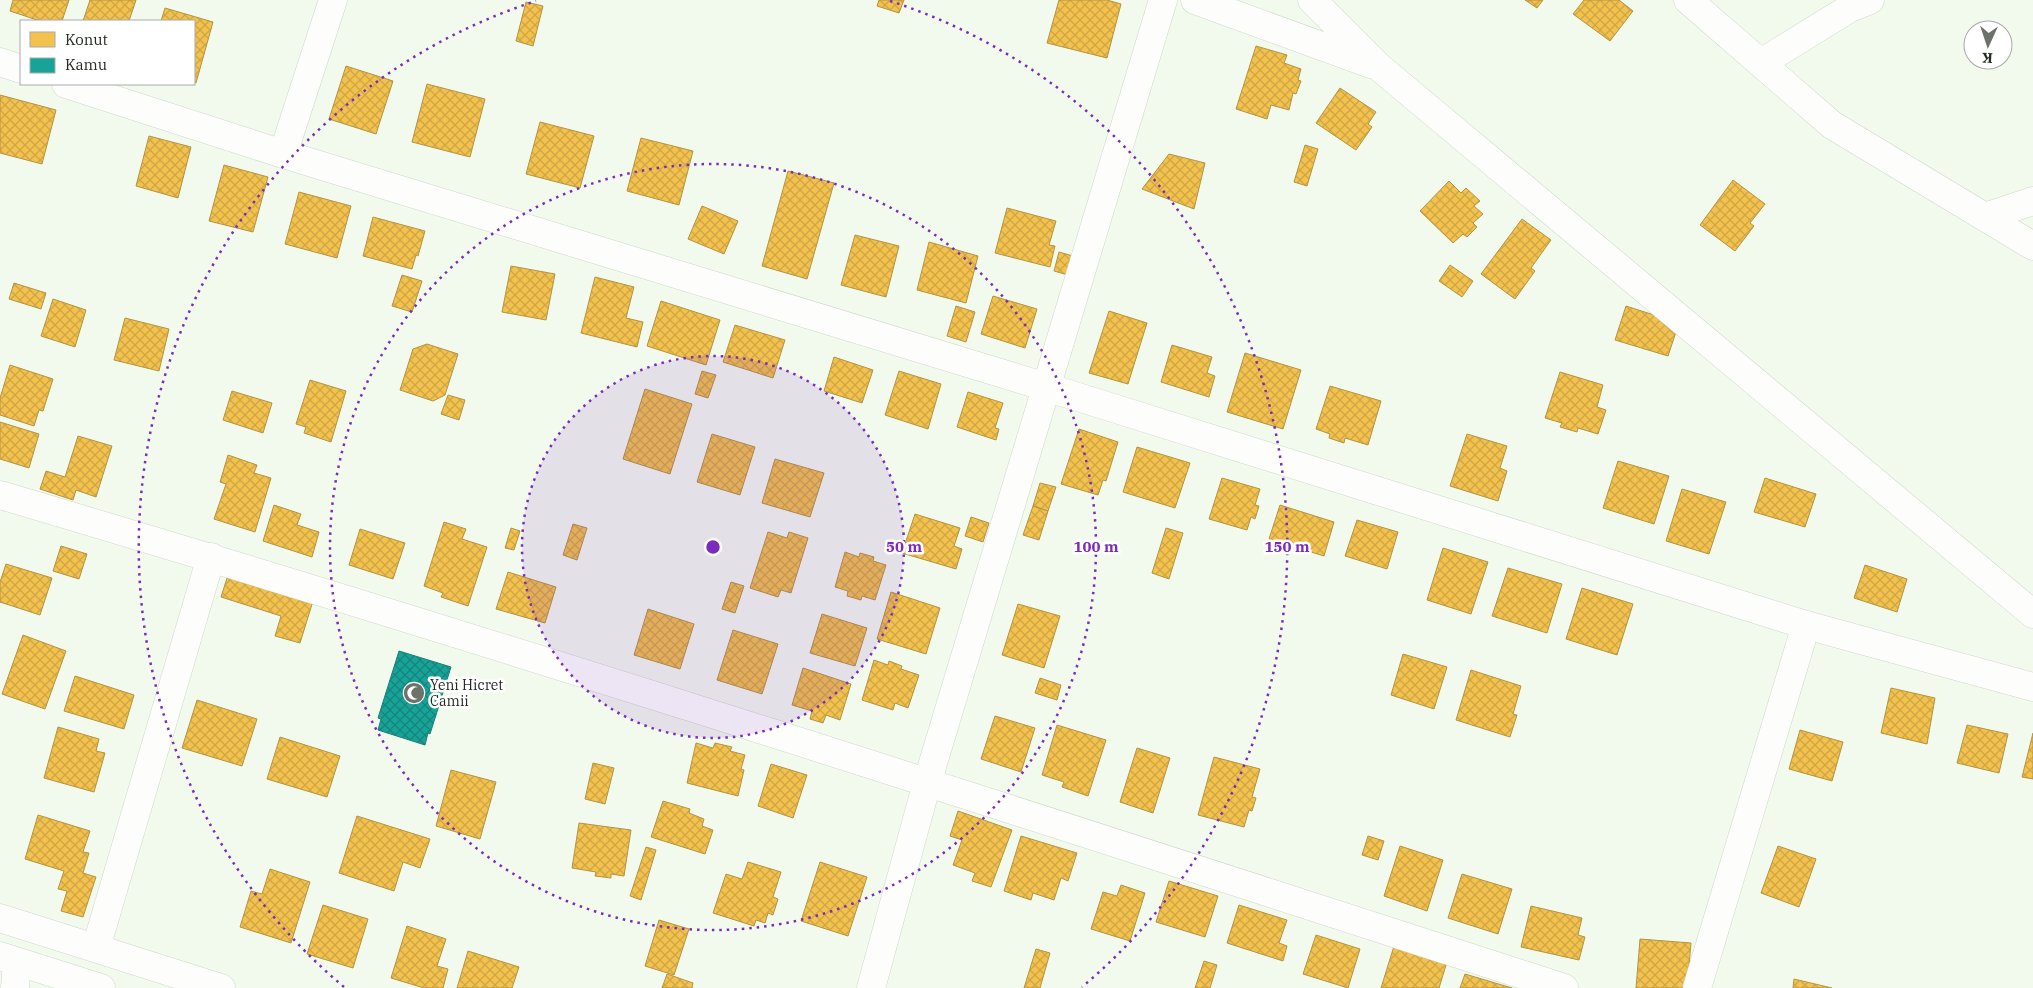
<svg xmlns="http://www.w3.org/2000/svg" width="2033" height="988" font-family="'IBM Plex Serif',serif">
	<defs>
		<pattern id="homes-cross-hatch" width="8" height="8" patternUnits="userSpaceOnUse" patternTransform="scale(1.25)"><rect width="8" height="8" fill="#f2c14e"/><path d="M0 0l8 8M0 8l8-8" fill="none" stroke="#cfa644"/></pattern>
		<pattern id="public-cross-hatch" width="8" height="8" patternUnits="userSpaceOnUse" patternTransform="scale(1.25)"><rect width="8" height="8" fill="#17a398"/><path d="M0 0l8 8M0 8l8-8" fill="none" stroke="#15857c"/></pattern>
	</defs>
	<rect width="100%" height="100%" fill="#f2faee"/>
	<g fill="url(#homes-cross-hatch)" stroke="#b49441">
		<polygon points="13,0 69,0 62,21 40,21 10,11"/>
		<polygon points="90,0 136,0 129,21 83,21"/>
		<polygon points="879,0 904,0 899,13 877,6"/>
		<polygon points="1059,0 1107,0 1121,4 1107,58 1047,43"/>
		<polygon points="1525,0 1543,0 1537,8"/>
		<polygon points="1584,0 1619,0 1633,11 1610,41 1573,14"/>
		<polygon points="526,2 543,6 533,46 516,41"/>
		<polygon points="165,8 213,22 196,83 194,82 194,21 161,21"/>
		<polygon points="1256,46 1287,55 1284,63 1301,69 1298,80 1301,81 1296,94 1293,93 1289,110 1271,105 1267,119 1236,109"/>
		<polygon points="346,66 393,81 376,134 329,119"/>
		<polygon points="427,84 485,99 470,157 412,142"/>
		<polygon points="1340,88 1376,112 1368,124 1372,127 1356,150 1316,123"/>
		<polygon points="0,95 56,110 42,164 0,153"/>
		<polygon points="540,122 594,136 580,188 526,174"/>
		<polygon points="149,136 191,147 178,198 136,186"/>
		<polygon points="641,138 693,151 679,205 627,191"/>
		<polygon points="1305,145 1318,149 1307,186 1294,182"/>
		<polygon points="1169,154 1205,163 1194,209 1142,189"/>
		<polygon points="224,165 268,177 253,232 209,221"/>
		<polygon points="788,171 834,183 807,279 762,266"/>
		<polygon points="1733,180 1765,204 1750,223 1754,226 1735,251 1700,225"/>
		<polygon points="1449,181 1461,193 1466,188 1480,201 1474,206 1483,214 1473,223 1477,227 1467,237 1463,234 1453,243 1420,211"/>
		<polygon points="299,192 351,206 337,258 285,244"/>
		<polygon points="702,206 738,221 724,254 688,239"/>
		<polygon points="1007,208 1056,221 1049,245 1055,246 1050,267 995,253"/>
		<polygon points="373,217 425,231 418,256 416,255 412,269 363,256"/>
		<polygon points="1522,219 1551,240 1531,268 1535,271 1515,299 1481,274"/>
		<polygon points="855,235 899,246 886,297 841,285"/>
		<polygon points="929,242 978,256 966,303 917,290"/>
		<polygon points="1059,252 1073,256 1068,275 1054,271"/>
		<polygon points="1450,265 1473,281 1462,297 1439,281"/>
		<polygon points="511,266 555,274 546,320 502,312"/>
		<polygon points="402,275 422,281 412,312 392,306"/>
		<polygon points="595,277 634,287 626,318 643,322 637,347 581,333"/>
		<polygon points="14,283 46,293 41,309 9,299"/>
		<polygon points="993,296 1037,309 1025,348 981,334"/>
		<polygon points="53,299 86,310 75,347 41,336"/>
		<polygon points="661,301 720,320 706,365 647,346"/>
		<polygon points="956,306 975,312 966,342 947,336"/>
		<polygon points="1626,306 1679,323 1668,356 1615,340"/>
		<polygon points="1109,311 1147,323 1128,384 1089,373"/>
		<polygon points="125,318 169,329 159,371 114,360"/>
		<polygon points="735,325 785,340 773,378 723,362"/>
		<polygon points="427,344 458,354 445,395 433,401 400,390 413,349"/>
		<polygon points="1172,345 1212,357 1207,373 1215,376 1209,397 1161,382"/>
		<polygon points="1245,353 1301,370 1283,429 1227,412"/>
		<polygon points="834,357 873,370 862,403 824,391"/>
		<polygon points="10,365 53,379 43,411 39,410 34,426 0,415 0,398"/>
		<polygon points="702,371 716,375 708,398 695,394"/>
		<polygon points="899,371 941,384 928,429 885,415"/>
		<polygon points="1560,372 1603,385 1597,407 1606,410 1598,434 1578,428 1577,432 1560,427 1562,423 1545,418"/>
		<polygon points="310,380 346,391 331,442 304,433 306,427 296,424"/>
		<polygon points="1330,386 1381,401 1368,445 1345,438 1344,443 1329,438 1330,434 1316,429"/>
		<polygon points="645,389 692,404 670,474 623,459"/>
		<polygon points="232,391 272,403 263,433 223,420"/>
		<polygon points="968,392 1003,403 995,428 999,429 996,440 957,427"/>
		<polygon points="448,395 465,400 459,420 441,414"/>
		<polygon points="0,422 39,434 29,468 0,459"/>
		<polygon points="1079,429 1118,442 1106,481 1103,480 1098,495 1061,484"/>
		<polygon points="712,434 755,447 740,495 697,482"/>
		<polygon points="1467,434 1507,446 1500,468 1507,471 1498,501 1450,486"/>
		<polygon points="78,436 112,446 96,497 76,490 73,500 40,489 46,471 65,477"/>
		<polygon points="1137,447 1190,463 1175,508 1123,492"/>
		<polygon points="228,455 257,465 254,473 271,478 255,532 214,519 226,484 220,482"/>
		<polygon points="775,459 824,473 810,517 762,503"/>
		<polygon points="1618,461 1669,476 1654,524 1603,508"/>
		<polygon points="1222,478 1260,489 1255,505 1259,506 1255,519 1251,517 1247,530 1209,519"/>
		<polygon points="1765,478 1816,494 1805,527 1754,512"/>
		<polygon points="1040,483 1056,487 1048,511 1033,506"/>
		<polygon points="1682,489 1726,502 1709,554 1666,541"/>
		<polygon points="274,505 301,514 297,525 319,532 312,557 263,541"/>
		<polygon points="1280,505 1334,522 1324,556 1269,539"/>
		<polygon points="1033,506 1048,511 1039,540 1023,535"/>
		<polygon points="915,514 960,528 954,546 962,549 956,569 902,553"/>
		<polygon points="971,517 989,523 983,542 965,536"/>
		<polygon points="1357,520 1398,532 1387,569 1345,556"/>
		<polygon points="444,522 466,529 462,539 487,547 468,606 441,597 443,593 424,586"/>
		<polygon points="573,524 587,528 577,560 563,555"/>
		<polygon points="511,528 520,531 514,550 505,548"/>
		<polygon points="1166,528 1183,533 1169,579 1152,573"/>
		<polygon points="360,529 405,543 393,579 349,565"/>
		<polygon points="768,532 787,538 789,532 808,538 791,593 781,590 778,597 750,588"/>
		<polygon points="61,546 87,554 79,579 53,571"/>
		<polygon points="1443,548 1488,562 1471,614 1427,600"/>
		<polygon points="845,552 859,557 860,553 874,557 873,561 886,565 875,600 862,596 861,600 847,596 848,591 835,587"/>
		<polygon points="6,564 52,578 40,615 0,602 0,582"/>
		<polygon points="1865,565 1907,579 1897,612 1854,598"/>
		<polygon points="1508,568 1562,584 1547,633 1492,616"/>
		<polygon points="508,572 556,587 545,623 496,609"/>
		<polygon points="228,575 313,601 300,643 275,636 281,616 221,597"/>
		<polygon points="731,582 744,586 735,613 722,609"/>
		<polygon points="1582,588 1633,604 1617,655 1566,639"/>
		<polygon points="891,592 940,608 926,654 877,639"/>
		<polygon points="1018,604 1060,616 1044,668 1002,655"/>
		<polygon points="648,609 694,624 680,669 634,655"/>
		<polygon points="822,614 867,628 855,666 810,653"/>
		<polygon points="733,630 778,644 762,694 717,680"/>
		<polygon points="23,635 66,651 45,709 2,694"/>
		<polygon points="1403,654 1447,667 1434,709 1391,695"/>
		<polygon points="874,660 888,665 889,661 902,666 901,669 919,675 908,708 895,703 893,710 862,700"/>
		<polygon points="803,668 851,684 840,720 826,715 823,723 810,719 812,711 792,705"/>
		<polygon points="1471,670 1521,686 1513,714 1517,715 1510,737 1456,720"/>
		<polygon points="75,676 134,695 124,729 64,711"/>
		<polygon points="1040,678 1061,685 1057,700 1035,693"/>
		<polygon points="1891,688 1935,698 1927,744 1881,733"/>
		<polygon points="197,700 257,719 242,766 182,748"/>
		<polygon points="995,716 1035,728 1021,772 981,759"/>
		<polygon points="1057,725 1106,740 1088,796 1062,787 1064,782 1042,775"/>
		<polygon points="1967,725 2008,734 1999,773 1957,763"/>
		<polygon points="58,727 99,739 96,751 105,753 94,792 44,778"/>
		<polygon points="1800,730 1843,742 1832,781 1789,769"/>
		<polygon points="2033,733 2033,779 2022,777"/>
		<polygon points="280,737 340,756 327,797 267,779"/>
		<polygon points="696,743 713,748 715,743 732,747 730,751 745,755 741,769 744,770 738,796 687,783"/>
		<polygon points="1137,748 1170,758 1153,813 1120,802"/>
		<polygon points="1214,757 1260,769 1252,797 1256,798 1252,811 1249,810 1244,827 1198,815"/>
		<polygon points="593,763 614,768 605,804 585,799"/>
		<polygon points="771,764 807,775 793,818 758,806"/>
		<polygon points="451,770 496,782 480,839 436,826"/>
		<polygon points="663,801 690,809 689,813 704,819 702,826 713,830 705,854 651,837"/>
		<polygon points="958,811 1012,830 991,887 972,881 975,873 953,865 962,840 950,836"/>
		<polygon points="38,815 90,831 83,852 89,853 83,873 96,877 83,917 61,911 67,891 58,889 64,871 25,859"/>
		<polygon points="357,816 430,839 420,868 403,862 394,891 339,873"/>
		<polygon points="579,823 631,830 624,876 611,874 611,878 595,876 596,872 572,868"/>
		<polygon points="1021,836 1077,853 1068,881 1061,878 1054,900 1033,893 1031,900 1004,891"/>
		<polygon points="1368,836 1384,841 1378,860 1362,855"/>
		<polygon points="1400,846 1443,860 1427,911 1384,896"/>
		<polygon points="1778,846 1816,859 1799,907 1761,893"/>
		<polygon points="646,847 656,850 641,900 630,896"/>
		<polygon points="748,862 781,872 773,897 778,899 773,915 768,913 765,923 756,920 754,926 713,913 726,874 742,879"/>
		<polygon points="820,862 867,877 848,936 801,921"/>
		<polygon points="270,869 310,882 291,943 240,927 251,891 262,894"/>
		<polygon points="1462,874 1512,889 1498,934 1448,918"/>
		<polygon points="1169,881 1218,896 1205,937 1156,922"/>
		<polygon points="1121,885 1145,893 1130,941 1091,929 1103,892 1117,896"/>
		<polygon points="323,905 368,919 353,968 307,954"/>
		<polygon points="1239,905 1287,920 1279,943 1287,946 1283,961 1227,943"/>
		<polygon points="1531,906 1582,918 1578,935 1585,937 1579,960 1521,947"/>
		<polygon points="659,920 689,929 674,975 645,966"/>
		<polygon points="407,926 446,939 437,966 448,969 443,988 424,988 391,978"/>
		<polygon points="1316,935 1360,949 1348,988 1303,974"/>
		<polygon points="1640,939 1691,943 1687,988 1636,988"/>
		<polygon points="1394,946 1447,962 1439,988 1381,988"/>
		<polygon points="1036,949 1050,953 1040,988 1024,988"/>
		<polygon points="468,951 519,967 512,988 457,988"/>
		<polygon points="1204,961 1217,965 1210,988 1195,988"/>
		<polygon points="667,974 693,983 692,988 662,988"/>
		<polygon points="1465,974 1512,988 1460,988"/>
		<polygon points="1794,979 1832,988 1793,988"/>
	</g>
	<polygon fill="url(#public-cross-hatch)" stroke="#1b7f75" points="399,651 451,667 430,734 428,733 425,745 378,730 381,719 378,718"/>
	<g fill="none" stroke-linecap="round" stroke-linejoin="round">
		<g stroke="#cfd6cb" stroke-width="29">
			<g id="minor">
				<polyline points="1195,0 1371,64"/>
				<polyline points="1312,0 1379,67 2033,614"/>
				<polyline points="1688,0 1832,125 2033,246"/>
				<polyline points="0,62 21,69"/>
				<polyline points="1761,63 1850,8 1870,0"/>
				<polyline points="66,84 283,154 1046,387 1806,625 2033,687"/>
				<polyline points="283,154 333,0"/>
				<polyline points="1985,217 2033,201"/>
				<path d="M0,495C524,650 1044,820 1564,988"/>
				<polyline points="96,948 211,557"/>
				<polyline points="15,988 17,962"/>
				<polyline points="871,988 927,783 1163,0"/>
				<polyline points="1697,988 1806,625"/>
			</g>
		</g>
		<g stroke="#cfd6cb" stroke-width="29">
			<g id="primary">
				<polyline points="0,918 221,988"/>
				<polyline points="0,956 101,988"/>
			</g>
		</g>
		<use href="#minor" stroke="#fdfefc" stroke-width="28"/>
		<use href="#primary" stroke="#fdfefc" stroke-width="28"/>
	</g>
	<circle cx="713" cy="547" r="191" fill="#7b2cbf" fill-opacity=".12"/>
	<g fill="none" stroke="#7b2cbf" stroke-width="2.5" stroke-dasharray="2.5 5">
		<circle cx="713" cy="547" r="191"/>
		<circle cx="713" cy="547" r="383"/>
		<path d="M344 987A574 574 0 0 1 536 1M890 1A574 574 0 0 1 1082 987"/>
	</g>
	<defs>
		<g id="mosque-disc" transform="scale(1.125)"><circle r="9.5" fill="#6d7369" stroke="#fff"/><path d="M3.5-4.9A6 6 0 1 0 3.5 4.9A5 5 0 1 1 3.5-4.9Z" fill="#fff"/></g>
	</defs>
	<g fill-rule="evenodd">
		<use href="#mosque-disc" x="414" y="693"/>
	</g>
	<g text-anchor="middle" stroke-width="5" stroke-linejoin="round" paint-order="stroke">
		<g font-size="14" fill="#252b22" stroke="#fff" text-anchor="start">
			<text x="430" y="690">Yeni Hicret<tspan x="430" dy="16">Camii</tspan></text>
		</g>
	</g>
	<circle cx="713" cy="547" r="8" fill="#7b2cbf" stroke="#fff" stroke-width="2.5"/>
	<g font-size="15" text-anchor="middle" font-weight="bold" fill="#7b2cbf" stroke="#fff" stroke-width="5" stroke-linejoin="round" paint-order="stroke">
		<text x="904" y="552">50 m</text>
		<text x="1096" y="552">100 m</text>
		<text x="1287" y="552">150 m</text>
	</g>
	<rect x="20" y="20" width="175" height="65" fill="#ffffff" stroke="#a8aaa7"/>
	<rect x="30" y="32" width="25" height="15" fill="#f2c14e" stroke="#a8aaa7"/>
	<text x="65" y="45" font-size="15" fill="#252b22">Konut</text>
	<rect x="30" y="58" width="25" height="15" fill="#17a398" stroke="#a8aaa7"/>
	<text x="65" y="70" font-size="15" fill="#252b22">Kamu</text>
	<g transform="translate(1988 45) rotate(183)"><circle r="24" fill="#ffffff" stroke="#a8aaa7"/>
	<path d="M0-4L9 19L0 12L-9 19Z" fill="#6d7369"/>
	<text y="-8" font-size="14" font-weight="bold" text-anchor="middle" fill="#252b22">K</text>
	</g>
</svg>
